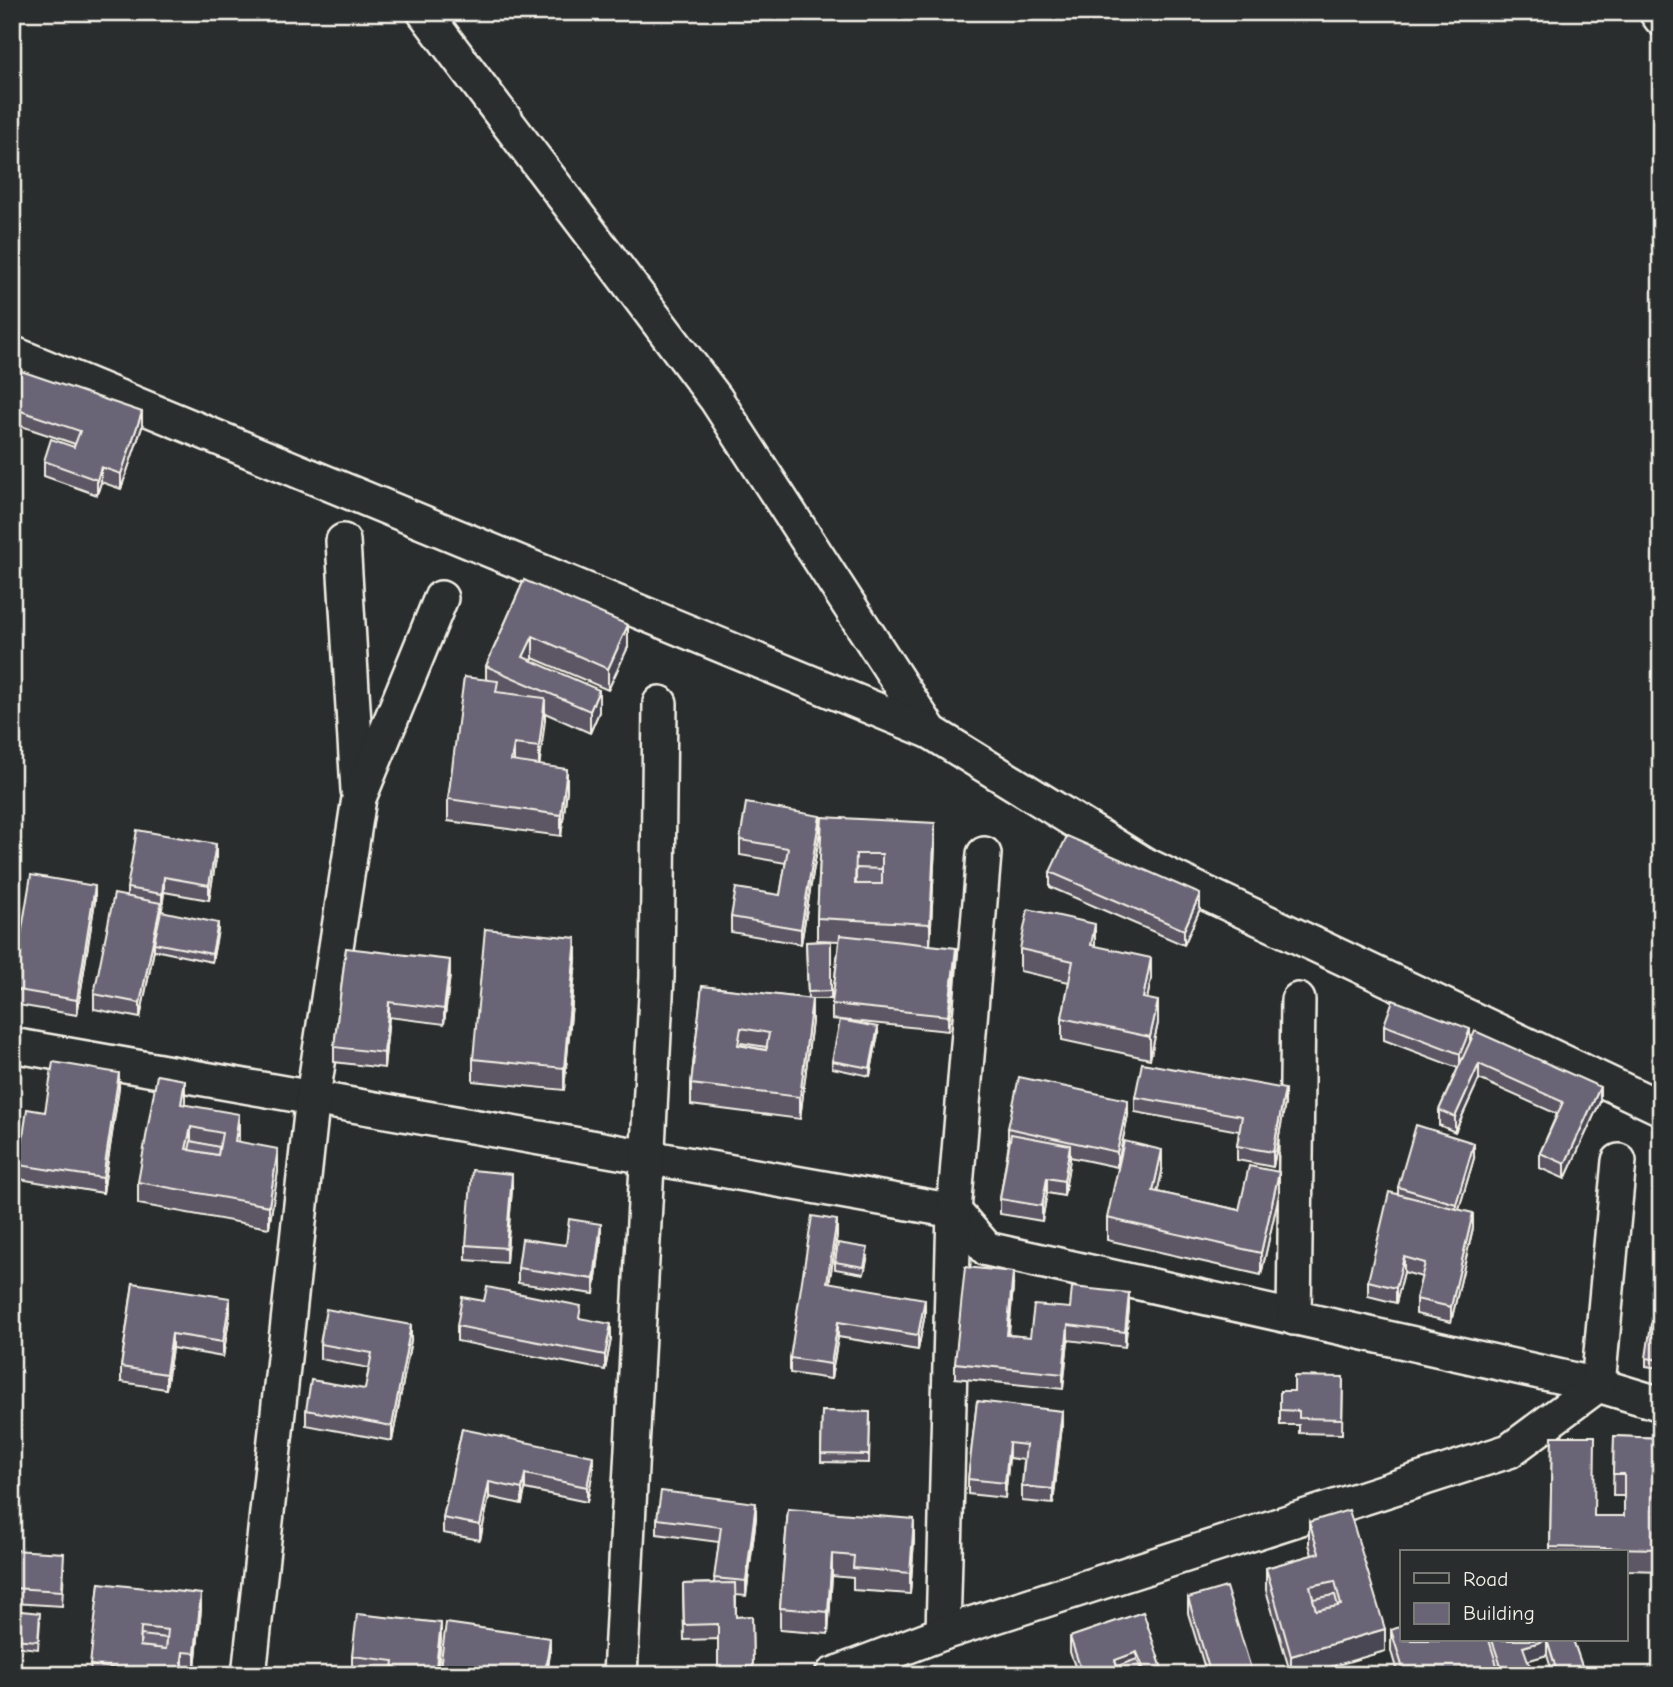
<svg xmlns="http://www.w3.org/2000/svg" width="1673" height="1687" font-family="'Comic Neue',sans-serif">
	<rect width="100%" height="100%" fill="#2a2d2e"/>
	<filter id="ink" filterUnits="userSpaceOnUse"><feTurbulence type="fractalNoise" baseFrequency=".0143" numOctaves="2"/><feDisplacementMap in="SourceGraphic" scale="14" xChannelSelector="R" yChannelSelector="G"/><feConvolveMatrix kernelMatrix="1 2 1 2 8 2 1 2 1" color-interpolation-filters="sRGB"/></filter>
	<g filter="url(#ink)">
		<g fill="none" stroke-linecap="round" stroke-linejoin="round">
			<g stroke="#f4f1e8" stroke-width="38">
				<g id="minor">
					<polyline points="424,12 716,399 931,732"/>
					<polyline points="1656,12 1661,19"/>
					<polyline points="12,353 931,732 1144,864 1661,1108"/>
					<polyline points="343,541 358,790"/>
					<polyline points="12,1045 954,1211 987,1249 1598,1385 1661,1404"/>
					<polyline points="1294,1318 1298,1000"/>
					<polyline points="943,1633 954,1211 984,854"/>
					<polyline points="249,1675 313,1096 359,798 441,598"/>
					<polyline points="620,1675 657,977 660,703"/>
					<polyline points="832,1675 943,1633 1509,1451 1598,1385 1619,1161"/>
				</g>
			</g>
			<use href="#minor" stroke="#2a2d2e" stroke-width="33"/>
		</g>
		<g fill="#5b5765" stroke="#f4f1e8" stroke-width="2">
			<polygon points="12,398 142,427 121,489 101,482 97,495 44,476 44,461 74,447 75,444 12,423"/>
			<polygon points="524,580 628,647 608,690 533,658 531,661 599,712 590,733 545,713 539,765 567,790 561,836 448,821 448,799 486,680 486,666"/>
			<polygon points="822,817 935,845 930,945 956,963 948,1031 832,1019 832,1004 839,941 817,940 817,918"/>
			<polygon points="820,831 801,944 731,932 731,917 780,895 786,863 740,855 740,840"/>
			<polygon points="216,859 209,900 164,892 162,909 161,909 161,911 218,930 212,962 154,950 140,1018 94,1009 94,994 127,896 127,888"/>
			<polygon points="1050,872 1200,909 1184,945 1050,887"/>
			<polygon points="95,901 77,1015 12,1004 12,986"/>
			<polygon points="831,941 831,999 812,999 812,1021 800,1119 691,1105 691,1084 702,986 808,999 806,942"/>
			<polygon points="1095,946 1151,979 1147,999 1158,1023 1150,1059 1062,1040 1062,1018 1069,982 1020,971 1020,949"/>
			<polygon points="346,948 450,975 444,1024 389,1017 384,1068 334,1062 334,1047"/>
			<polygon points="576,960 564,1090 473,1081 473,1059"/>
			<polygon points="1384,1025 1470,1041 1600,1102 1565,1179 1540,1168 1540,1153 1557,1114 1479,1079 1455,1132 1439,1125 1439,1110 1458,1068 1384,1040"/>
			<polygon points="878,1034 870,1076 832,1068 832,1061"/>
			<polygon points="119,1088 103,1193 19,1179 19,1165"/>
			<polygon points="1135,1097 1285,1104 1273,1167 1237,1160 1237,1146 1239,1131 1135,1112"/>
			<polygon points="185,1104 239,1136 239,1141 278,1171 269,1228 138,1204 138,1182"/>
			<polygon points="1128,1115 1117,1167 1070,1157 1064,1196 1047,1193 1042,1221 1000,1214 1000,1199 1009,1143 1008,1143 1008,1128"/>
			<polygon points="1474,1158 1459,1209 1473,1228 1451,1322 1416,1314 1416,1299 1422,1277 1404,1272 1396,1303 1368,1296 1368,1281 1398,1194 1398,1187"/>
			<polygon points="1162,1171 1157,1192 1239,1210 1279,1194 1261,1275 1107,1240 1107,1218"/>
			<polygon points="512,1189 506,1263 466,1260 466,1245"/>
			<polygon points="837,1235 829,1283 925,1314 918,1350 838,1337 831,1379 790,1373 790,1358"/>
			<polygon points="601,1239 594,1294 518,1283 518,1268 566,1245"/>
			<polygon points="868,1256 864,1274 835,1269 835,1262"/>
			<polygon points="133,1283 230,1313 223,1357 172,1348 166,1389 121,1382 121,1367"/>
			<polygon points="1013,1287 1009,1335 1030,1337 1070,1308 1129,1308 1125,1347 1068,1340 1063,1389 955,1378 955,1363"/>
			<polygon points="581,1319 611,1339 605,1370 457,1341 457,1326"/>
			<polygon points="1661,1326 1661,1368 1646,1366 1646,1358"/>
			<polygon points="411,1340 392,1441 306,1425 306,1410 365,1389 369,1368 320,1359 320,1344"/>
			<polygon points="1343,1377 1342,1434 1299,1433 1299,1425 1280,1425 1280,1410 1294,1391"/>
			<polygon points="977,1401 1062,1426 1053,1504 1022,1501 1022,1486 1024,1460 1009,1458 1005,1498 968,1494 968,1479"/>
			<polygon points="822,1411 870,1412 869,1463 821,1462"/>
			<polygon points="462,1429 593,1471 587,1502 525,1489 522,1504 489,1497 480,1540 443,1533 443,1518"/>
			<polygon points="1552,1436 1594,1516 1624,1516 1624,1496 1613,1496 1614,1436 1661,1438 1661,1571 1626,1570 1626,1552 1550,1552"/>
			<polygon points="788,1509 914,1541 910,1594 853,1590 853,1578 832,1576 828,1634 780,1630 780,1608"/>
			<polygon points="756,1518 746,1596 736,1595 736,1617 752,1616 753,1675 718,1675 718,1639 684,1640 683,1584 714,1583 719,1542 657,1534 657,1519"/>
			<polygon points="1309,1522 1385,1651 1308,1673 1308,1675 1291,1675 1266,1590 1266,1568 1312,1555 1309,1544"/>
			<polygon points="12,1550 64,1568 62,1606 12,1603"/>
			<polygon points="99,1583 201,1609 195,1668 183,1667 182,1675 87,1675 90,1672"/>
			<polygon points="1188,1598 1253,1675 1207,1675 1188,1613"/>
			<polygon points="12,1610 40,1621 38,1649 12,1646"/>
			<polygon points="1143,1612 1164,1675 1078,1675 1070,1652 1070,1637"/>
			<polygon points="1391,1630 1402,1640 1573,1640 1585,1675 1553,1675 1547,1655 1528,1660 1533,1675 1398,1675 1391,1651"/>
			<polygon points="441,1638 437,1675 383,1675 352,1671 352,1656"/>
			<polygon points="550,1653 547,1675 439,1675"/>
		</g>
		<g fill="#4a4753" stroke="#f4f1e8" stroke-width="2">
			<polygon points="142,412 142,427 121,489 121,474"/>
			<polygon points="101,467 101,482 97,495 97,480"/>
			<polygon points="628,625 628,647 608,690 608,669"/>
			<polygon points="533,636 533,658 523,679 523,657"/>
			<polygon points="599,690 599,712 590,733 590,711"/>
			<polygon points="545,698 545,720 539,769 539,747"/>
			<polygon points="514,744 514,765 511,761"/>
			<polygon points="567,769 567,790 561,836 561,815"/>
			<polygon points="820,816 820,831 801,944 801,929"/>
			<polygon points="935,823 935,845 930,946 930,924"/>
			<polygon points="216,844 216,859 209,900 209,885"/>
			<polygon points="164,877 164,892 162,909 162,894"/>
			<polygon points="95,886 95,901 77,1015 77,1000"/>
			<polygon points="1200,894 1200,909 1184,945 1184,930"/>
			<polygon points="161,903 161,918 154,943 154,950 140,1018 140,1003"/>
			<polygon points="218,923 218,930 212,962 212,954"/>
			<polygon points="1095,924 1095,946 1091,967 1091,945"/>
			<polygon points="576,938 576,960 564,1090 564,1068"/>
			<polygon points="956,948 956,963 948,1031 948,1016"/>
			<polygon points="1151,958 1151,979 1143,1020 1143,998"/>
			<polygon points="450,960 450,975 444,1024 444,1009"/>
			<polygon points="812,999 812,1021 800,1119 800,1097"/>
			<polygon points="1158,1001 1158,1023 1150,1059 1150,1037"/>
			<polygon points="389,1002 389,1017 384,1068 384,1053"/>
			<polygon points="878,1027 878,1034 870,1076 870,1068"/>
			<polygon points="1470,1029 1470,1044 1460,1069 1460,1054"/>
			<polygon points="1479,1064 1479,1079 1455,1132 1455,1117"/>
			<polygon points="119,1073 119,1088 103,1193 103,1178"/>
			<polygon points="185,1080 185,1102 181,1125 181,1104"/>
			<polygon points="1600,1087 1600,1102 1565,1179 1565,1164"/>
			<polygon points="1285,1089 1285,1104 1273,1167 1273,1152"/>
			<polygon points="1128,1100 1128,1115 1117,1167 1117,1152"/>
			<polygon points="239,1114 239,1136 235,1163 235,1141"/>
			<polygon points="191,1127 191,1149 188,1164 186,1149"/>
			<polygon points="1474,1143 1474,1158 1456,1219 1456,1204"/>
			<polygon points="1070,1145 1070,1160 1064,1196 1064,1181"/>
			<polygon points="278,1149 278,1171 269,1228 269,1206"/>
			<polygon points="1162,1150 1162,1171 1153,1212 1153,1191"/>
			<polygon points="1279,1172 1279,1194 1261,1275 1261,1253"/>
			<polygon points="512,1174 512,1189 506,1263 506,1248"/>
			<polygon points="1047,1178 1047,1193 1042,1221 1042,1206"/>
			<polygon points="1473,1213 1473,1228 1451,1322 1451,1307"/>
			<polygon points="837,1220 837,1235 827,1297 827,1282"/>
			<polygon points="601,1224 601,1239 594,1294 594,1279"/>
			<polygon points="1404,1257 1404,1272 1396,1303 1396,1288"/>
			<polygon points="1013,1272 1013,1287 1007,1350 1007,1335"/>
			<polygon points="1129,1293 1129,1308 1125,1347 1125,1332"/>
			<polygon points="230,1298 230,1313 223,1357 223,1342"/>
			<polygon points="925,1299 925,1314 918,1350 918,1335"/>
			<polygon points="838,1322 838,1337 831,1379 831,1364"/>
			<polygon points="611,1324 611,1339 605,1370 605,1355"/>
			<polygon points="411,1325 411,1340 392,1441 392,1426"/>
			<polygon points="1068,1325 1068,1340 1063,1389 1063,1374"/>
			<polygon points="172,1334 172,1348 166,1389 166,1374"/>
			<polygon points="1062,1411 1062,1426 1053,1504 1053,1489"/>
			<polygon points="1009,1443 1009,1458 1005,1498 1005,1483"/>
			<polygon points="593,1456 593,1471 587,1502 587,1487"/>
			<polygon points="525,1474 525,1489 522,1504 522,1489"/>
			<polygon points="489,1482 489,1497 480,1540 480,1525"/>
			<polygon points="756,1503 756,1518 746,1596 746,1581"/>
			<polygon points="914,1519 914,1541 910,1594 910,1573"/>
			<polygon points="832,1554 832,1576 828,1634 828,1612"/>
			<polygon points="201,1594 201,1609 195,1668 195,1653"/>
			<polygon points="441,1623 441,1638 437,1675 435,1675"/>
			<polygon points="1385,1629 1385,1651 1303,1675 1291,1675 1291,1656"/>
			<polygon points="550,1638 550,1653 547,1675 545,1675"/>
			<polygon points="1547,1640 1547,1655 1523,1662 1523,1647"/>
			<polygon points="183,1652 183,1667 182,1675 180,1675"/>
			<polygon points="1137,1652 1137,1667 1117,1674 1115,1660"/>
		</g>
		<g fill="#6a6576" stroke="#f4f1e8" stroke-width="2" fill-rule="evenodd">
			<polygon points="21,371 142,412 121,474 101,467 97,480 44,461 51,439 74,447 80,431 12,408 12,398"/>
			<polygon points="524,580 628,625 608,669 533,636 523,657 599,690 590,711 486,666"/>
			<polygon points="464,677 498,681 496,692 545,698 539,747 514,744 511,761 567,769 561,815 448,799"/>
			<polygon points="746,803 820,816 801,929 731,917 736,888 780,895 788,848 740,840"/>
			<path d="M822,817L935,823L930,924L817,918ZM856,854H882V884H855Z"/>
			<polygon points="137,830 216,844 209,885 164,877 162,894 127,888"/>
			<polygon points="1067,836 1200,894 1184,930 1050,872"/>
			<polygon points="856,868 882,869 882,884 856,884"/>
			<polygon points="31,875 95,886 77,1000 12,989"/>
			<polygon points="114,894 161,903 140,1003 94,994"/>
			<polygon points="1028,909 1095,924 1091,945 1151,958 1143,998 1158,1001 1150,1037 1062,1018 1073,961 1020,949"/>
			<polygon points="161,911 218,923 212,954 154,943"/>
			<polygon points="485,929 576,938 564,1068 473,1059"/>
			<polygon points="840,935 956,948 948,1016 832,1004"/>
			<polygon points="831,941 831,991 808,992 806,942"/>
			<polygon points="346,948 450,960 444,1009 389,1002 384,1053 334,1047"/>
			<path d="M702,986L812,999L800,1097L691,1084ZM741,1028L769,1033L766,1050L738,1045Z"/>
			<polygon points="1393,1000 1470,1029 1460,1054 1384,1025"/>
			<polygon points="840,1020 878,1027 870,1068 832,1061"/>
			<polygon points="1475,1031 1600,1087 1565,1164 1540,1153 1563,1102 1479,1064 1455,1117 1439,1110"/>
			<polygon points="741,1043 767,1047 766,1050 740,1045"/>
			<polygon points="53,1062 119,1073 103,1178 19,1165 27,1109 45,1112"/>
			<polygon points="1142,1063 1285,1089 1273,1152 1237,1146 1242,1116 1135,1097"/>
			<path d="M157,1075L185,1080L181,1104L239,1114L235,1141L278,1149L269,1206L138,1182ZM191,1127L222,1133L218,1155L186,1149Z"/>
			<polygon points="1019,1077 1128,1100 1117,1152 1008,1128"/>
			<polygon points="1416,1125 1474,1143 1456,1204 1398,1187"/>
			<polygon points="1011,1134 1070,1145 1064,1181 1047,1178 1042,1206 1000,1199"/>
			<polygon points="191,1141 219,1147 218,1155 189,1150"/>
			<polygon points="1124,1141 1162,1150 1153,1191 1239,1210 1249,1166 1279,1172 1261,1253 1107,1218"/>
			<polygon points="472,1170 512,1174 506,1248 466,1245"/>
			<polygon points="1389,1192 1473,1213 1451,1307 1416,1299 1425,1263 1404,1257 1396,1288 1368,1281"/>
			<polygon points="812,1216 837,1220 827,1282 925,1299 918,1335 838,1322 831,1364 790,1358"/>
			<polygon points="569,1219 601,1224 594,1279 518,1268 522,1239 566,1245"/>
			<polygon points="838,1243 868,1248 864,1267 835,1262"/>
			<polygon points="965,1267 1013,1272 1007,1335 1030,1337 1034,1305 1070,1308 1072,1287 1129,1293 1125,1332 1068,1325 1063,1374 955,1363"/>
			<polygon points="133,1283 230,1298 223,1342 172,1334 166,1374 121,1367"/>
			<polygon points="487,1287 581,1306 579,1318 611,1324 605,1355 457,1326 462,1297 484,1301"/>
			<polygon points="326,1309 411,1325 392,1426 306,1410 311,1380 365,1389 372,1353 320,1344"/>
			<polygon points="1651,1324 1661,1326 1661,1360 1646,1358"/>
			<polygon points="1294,1376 1343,1377 1342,1419 1299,1418 1299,1411 1280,1410 1280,1391 1294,1391"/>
			<polygon points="977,1401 1062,1411 1053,1489 1022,1486 1026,1445 1009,1443 1005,1483 968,1479"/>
			<polygon points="822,1411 870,1412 869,1455 821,1454"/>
			<polygon points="462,1429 593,1456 587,1487 525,1474 522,1489 489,1482 480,1525 443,1518"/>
			<polygon points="1552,1436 1595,1436 1594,1516 1624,1516 1624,1474 1613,1474 1614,1436 1661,1438 1661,1549 1550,1547"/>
			<polygon points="661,1491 756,1503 746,1581 714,1578 721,1527 657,1519"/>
			<polygon points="788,1509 914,1519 910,1573 853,1568 854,1556 832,1554 828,1612 780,1608"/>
			<path d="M1349,1510L1385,1629L1291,1656L1266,1568L1319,1553L1309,1522ZM1335,1581L1341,1605L1316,1610L1310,1586Z"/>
			<polygon points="12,1550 64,1553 62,1591 12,1588"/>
			<path d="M99,1583L201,1594L195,1653L183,1652L180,1675H167L90,1665ZM141,1627L168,1630L166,1649L140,1646Z"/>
			<polygon points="735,1583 736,1617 752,1616 753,1667 718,1668 718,1624 684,1625 683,1584"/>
			<polygon points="1226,1587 1253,1675 1211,1675 1188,1598"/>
			<polygon points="1335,1595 1338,1606 1316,1610 1313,1599"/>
			<polygon points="12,1610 40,1613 38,1641 12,1639"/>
			<polygon points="1143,1612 1164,1675 1146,1675 1137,1652 1115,1660 1120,1675 1083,1675 1070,1637"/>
			<polygon points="357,1614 441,1623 435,1675 392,1675 394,1661 352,1656"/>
			<polygon points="446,1623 550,1638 545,1675 530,1675 478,1667 477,1675 439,1675"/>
			<polygon points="1402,1626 1402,1640 1489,1640 1500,1675 1405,1675 1391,1630"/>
			<polygon points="141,1635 167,1638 166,1649 140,1646"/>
			<polygon points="1492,1640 1573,1640 1585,1675 1558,1675 1547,1640 1523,1647 1533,1675 1504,1675"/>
			<polygon points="1137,1659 1143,1675 1120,1675 1117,1666"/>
			<polygon points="1306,1670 1308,1675 1294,1675"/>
			<polygon points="88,1671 115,1675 87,1675"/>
		</g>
	</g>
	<rect width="1673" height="1687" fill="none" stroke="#2a2d2e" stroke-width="42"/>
	<rect x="21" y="21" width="1631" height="1645" fill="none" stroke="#f4f1e8" stroke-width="2.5" filter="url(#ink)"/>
	<rect x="1400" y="1550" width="228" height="91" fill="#2a2d2e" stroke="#7b7b78" stroke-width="2"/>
	<rect x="1414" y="1573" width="35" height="10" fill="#2a2d2e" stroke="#7b7b78" stroke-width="2"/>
	<text x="1463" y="1586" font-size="21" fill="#f4f1e8">Road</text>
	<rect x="1414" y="1603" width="35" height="21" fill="#6a6576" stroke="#7b7b78" stroke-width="2"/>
	<text x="1463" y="1620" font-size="21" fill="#f4f1e8">Building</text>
</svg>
